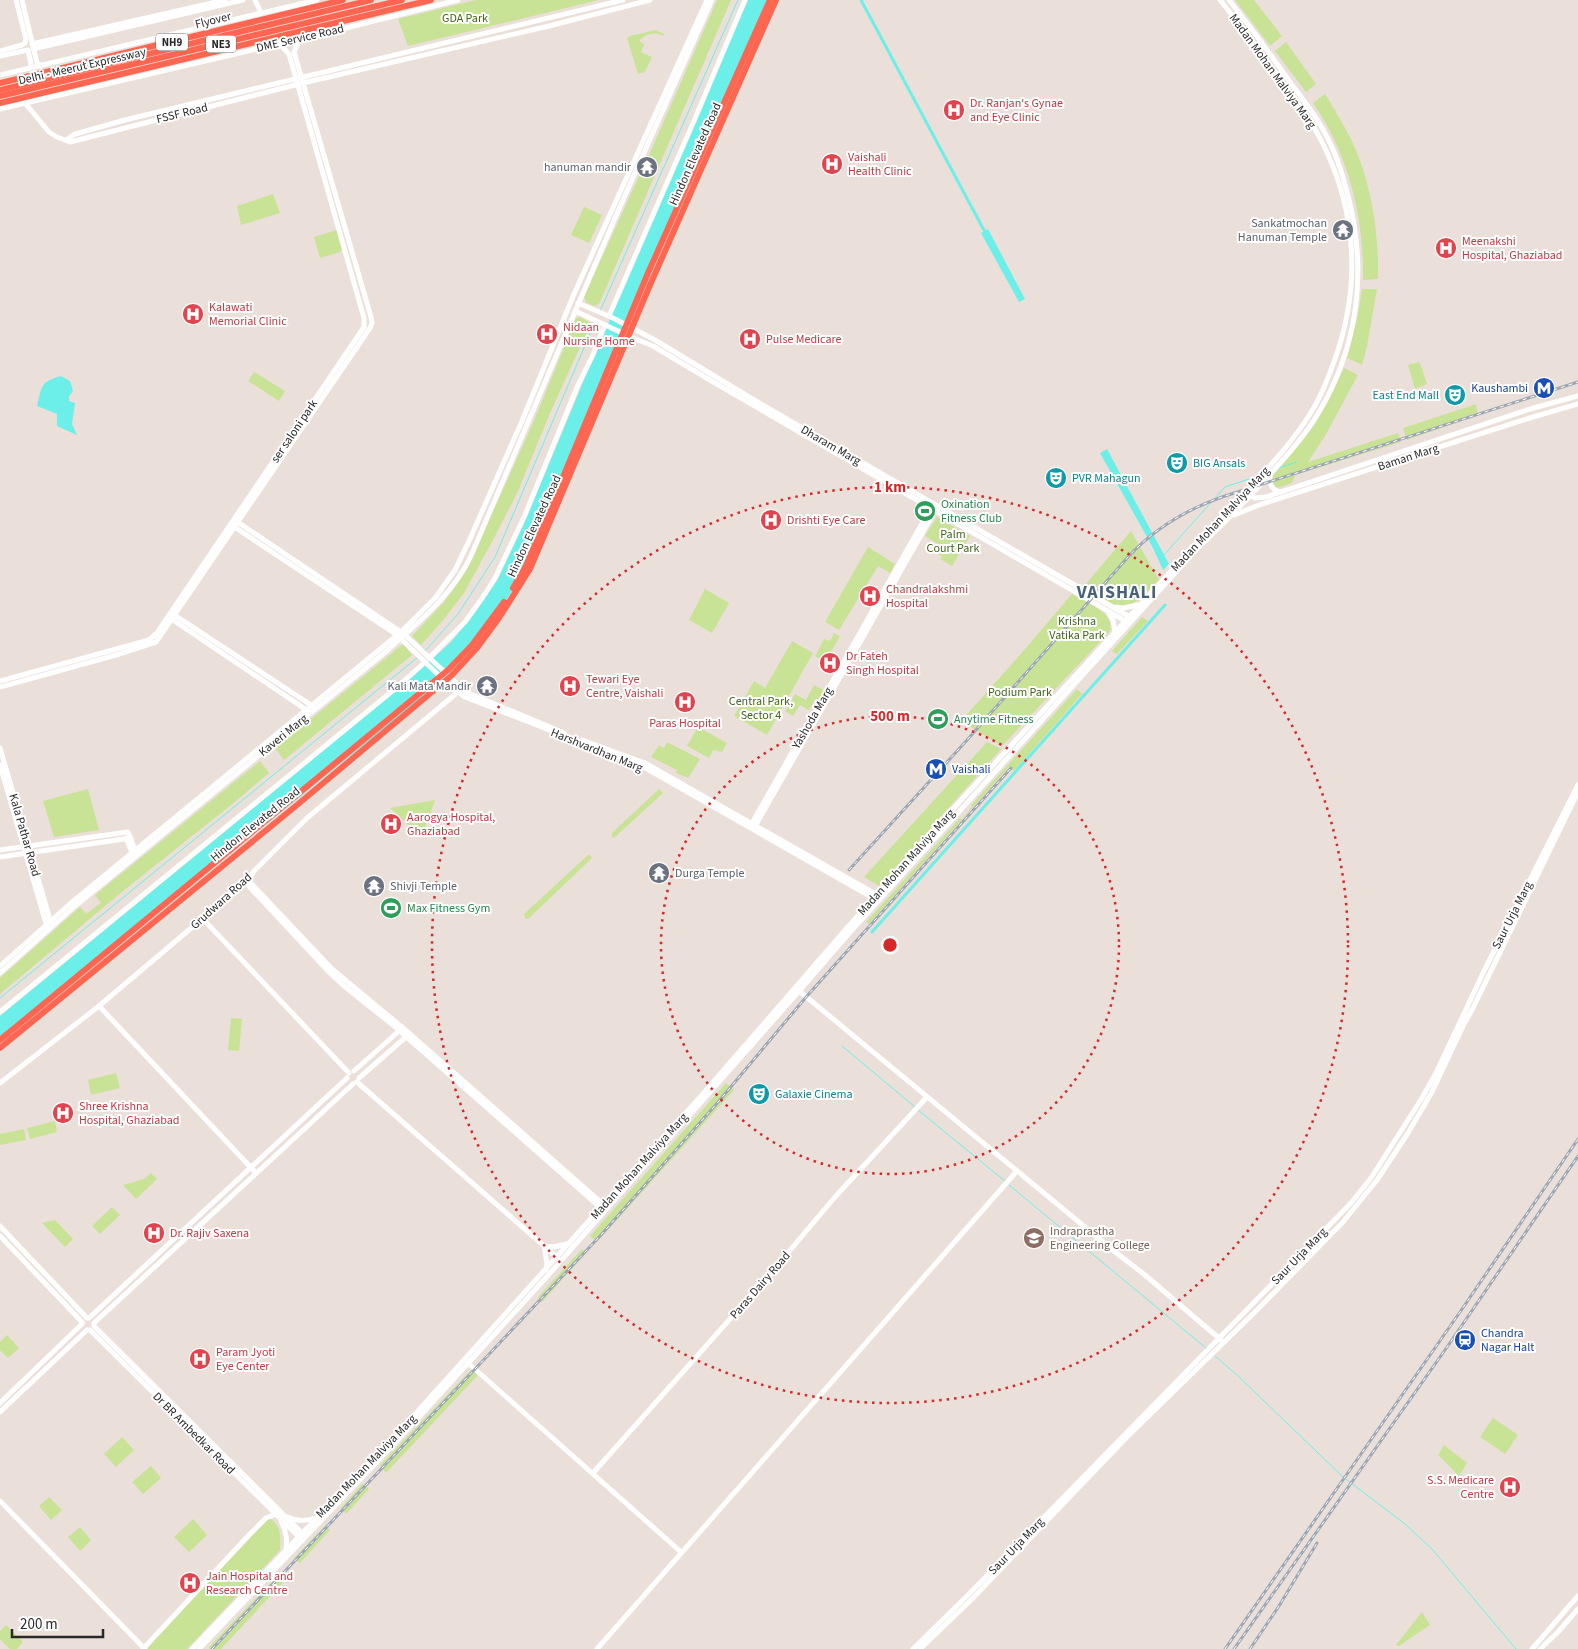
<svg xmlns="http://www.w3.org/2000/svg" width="1578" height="1649" font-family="'Source Sans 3',sans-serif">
	<rect width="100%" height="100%" fill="#ebdfda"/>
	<g fill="#c8e396">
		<polygon points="476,0 599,0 408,46 398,19"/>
		<polygon points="717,0 731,0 599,304 594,306 587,303 584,297 639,176 645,178 652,164 646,162"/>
		<polygon points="1235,0 1254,0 1282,36 1270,46"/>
		<path d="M656,30L664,34L663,36C654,31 646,34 639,41L644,44L641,52L652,57L645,72L638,74L627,38L630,36Z"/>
		<polygon points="1286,42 1316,84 1306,92 1275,51"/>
		<path d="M1325,94C1337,114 1351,136 1359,158C1373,196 1379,238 1378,279L1363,280C1364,217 1349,155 1313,103Z"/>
		<polygon points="273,194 280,213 241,225 237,206"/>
		<polygon points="584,207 602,215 589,243 571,235"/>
		<polygon points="337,230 343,248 340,252 320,258 314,237"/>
		<polygon points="1362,289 1377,289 1367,346 1362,365 1347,358 1357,319"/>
		<polygon points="580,317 591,323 550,413 518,491 493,540 464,593 444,619 421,645 412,636 444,602 466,571 533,423 576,318"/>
		<polygon points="1418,362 1420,363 1427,384 1415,389 1408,365"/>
		<path d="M1344,368L1358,375L1325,436L1308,462L1398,433L1401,442L1295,475L1292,483L1278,488C1273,485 1272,482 1273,476L1314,425L1329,400Z"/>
		<polygon points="254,372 285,391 279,401 248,381"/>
		<polygon points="1476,404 1478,415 1407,440 1403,428"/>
		<polygon points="937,517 970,536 952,566 940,559 942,557 936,552 940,545 925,536"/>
		<path d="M1131,531L1159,580C1152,586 1137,603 1129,606C1114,610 1097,596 1085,589V585Z"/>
		<polygon points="868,547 895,564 890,573 878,566 839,630 825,622"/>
		<polygon points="705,589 729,603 712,633 689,620"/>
		<path d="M1072,594C1085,602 1115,612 1110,631L1002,746L961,721L1025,649Z"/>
		<polygon points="1142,617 1148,621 1117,654 1112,651"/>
		<polygon points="834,633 840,636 825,662 815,656 824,639 830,641"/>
		<polygon points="792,641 813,653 767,735 734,716 754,681 765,688"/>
		<polygon points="403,644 412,655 284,760 275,748"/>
		<polygon points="814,685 825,691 819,700 815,699 809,710 800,705 793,716 785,711 795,694 806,700"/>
		<polygon points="1077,689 1082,694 1014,771 1009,767 869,924 866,922 960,818 962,819 972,807 971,805"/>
		<polygon points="698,727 727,743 722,752 713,750 709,758 687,746"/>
		<polygon points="667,742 700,759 688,778 676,773 677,770 651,757 659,745 664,748"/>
		<polygon points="987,742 1001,749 879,886 864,877"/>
		<polygon points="260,761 269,773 231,805 123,891 0,994 0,978 80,907 86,914 101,903 95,895"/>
		<polygon points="88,789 99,830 54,837 43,801"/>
		<polygon points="659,789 663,793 615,837 612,838 612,833"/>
		<polygon points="435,800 425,828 410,826 390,808"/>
		<polygon points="588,855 590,855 592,858 528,919 525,918 524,914"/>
		<polygon points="231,1018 242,1019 239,1051 228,1050"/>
		<polygon points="116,1073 120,1088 91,1095 88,1080"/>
		<polygon points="726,1083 734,1090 597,1242 590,1236"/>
		<polygon points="55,1121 57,1132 30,1139 27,1128"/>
		<polygon points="24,1129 26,1140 0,1145 0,1134"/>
		<polygon points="151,1173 157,1179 136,1199 123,1185 144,1179"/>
		<polygon points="112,1207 120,1215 100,1234 92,1226"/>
		<polygon points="55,1220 73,1239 65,1247 42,1223"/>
		<polygon points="582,1249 586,1253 542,1302 538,1297"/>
		<polygon points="7,1335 19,1348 8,1358 0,1350 0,1342"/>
		<polygon points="472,1369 478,1375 386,1473 380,1465"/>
		<polygon points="1493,1418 1518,1435 1505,1454 1480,1437"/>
		<polygon points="122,1437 134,1450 116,1467 104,1454"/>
		<polygon points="1444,1445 1467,1463 1459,1476 1438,1455"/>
		<polygon points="151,1466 161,1478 143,1494 132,1482"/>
		<polygon points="362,1484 369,1489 346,1514 341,1508"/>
		<polygon points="49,1497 62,1510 51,1520 39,1506"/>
		<path d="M269,1518C281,1524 281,1538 280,1550L187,1649H145Z"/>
		<polygon points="193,1519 207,1535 189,1552 174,1537"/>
		<polygon points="325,1526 330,1530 300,1563 294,1558"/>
		<polygon points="80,1527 91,1540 80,1551 68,1537"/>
		<polygon points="281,1572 288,1577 221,1649 210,1649 209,1647"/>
		<polygon points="1422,1612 1430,1625 1399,1646 1396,1645"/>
		<polygon points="6,1625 23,1642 17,1649 10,1649 0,1639 0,1631"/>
	</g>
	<g fill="#6cefe9">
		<polygon points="748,0 770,0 615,357 536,551 498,614 457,666 414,704 0,1041 0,1016 407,682 451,642 474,614 498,579 523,526 592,361"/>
		<polygon points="988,229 1025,299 1019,302 981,233"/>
		<path d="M61,376L70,381L73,391L69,396V401L75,403L72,424L77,435L57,426V414L37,406C42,386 40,382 61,376Z"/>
		<polygon points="1107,449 1169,564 1163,570 1152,546 1100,453"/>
	</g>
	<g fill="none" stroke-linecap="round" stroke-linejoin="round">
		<g stroke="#6cefe9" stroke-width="1">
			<polyline points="600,311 738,0"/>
			<polyline points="1279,468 1297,462"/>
			<polyline points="1164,555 1225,487 1252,478"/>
			<polyline points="425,651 458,614 495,557 595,322"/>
			<polyline points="0,998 418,657"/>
			<polyline points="842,1046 915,1107"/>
			<polyline points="918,1110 1006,1182"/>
			<polyline points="1009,1185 1206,1348"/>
			<polyline points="1215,1356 1237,1375 1342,1476 1405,1524 1432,1549 1516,1649"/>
		</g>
		<g stroke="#6cefe9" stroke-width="3">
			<polyline points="861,0 986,234"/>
			<polyline points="872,932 1165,605"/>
		</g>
		<g stroke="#fff" stroke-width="5">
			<polyline points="22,0 37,63 41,66"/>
			<polyline points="255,0 261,13"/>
			<polyline points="32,44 225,0"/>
			<polyline points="33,49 243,0"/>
			<polyline points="0,51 22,45 25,43 26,39 16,0"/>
			<polyline points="0,56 28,50 31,64 30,68"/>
			<polyline points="0,75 317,0"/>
			<polyline points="25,103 49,132 57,137 70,142 303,83 549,26 650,0"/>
			<polyline points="0,109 338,30 458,0"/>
			<polyline points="66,140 75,134 125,120 623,0"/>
			<polyline points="578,303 611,317 655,340 759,403 1130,617"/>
			<polyline points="575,311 633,338 653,346 715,383 1127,622"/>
			<polyline points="609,316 694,121 745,0"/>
			<path d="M1270,475C1269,484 1271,490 1281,492"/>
			<polyline points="1247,494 1255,498 1266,497 1530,409 1578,396"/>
			<polyline points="1234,515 1259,505 1533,417 1578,404"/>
			<polyline points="236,521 401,632"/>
			<polyline points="233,526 397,635"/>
			<polyline points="1116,607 1123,608 1137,605"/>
			<polyline points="1109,613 1113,620 1115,632"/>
			<polyline points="173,614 314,707"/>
			<polyline points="170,618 308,711"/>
			<polyline points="405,635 466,692 564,733"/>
			<polyline points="401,639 450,686 465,697 642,766 875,899"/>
			<polyline points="429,658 465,622 485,594 495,578 525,515 578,385 592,357 605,325"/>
			<polyline points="0,681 149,640 157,633 364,327 364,318 289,54 279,43"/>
			<polyline points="0,687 116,655 156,642 370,328 372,323 371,317 294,52 299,41 304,38"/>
			<polyline points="582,740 645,763 879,896"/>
			<polyline points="0,748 51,923"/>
			<polyline points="0,765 47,927"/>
			<polyline points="751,825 932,506"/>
			<polyline points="754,828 936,509"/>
			<polyline points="126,838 130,848 134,855"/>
			<polyline points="0,850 128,832 133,845 138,851"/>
			<polyline points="0,857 131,838"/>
			<polyline points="248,880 332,969 409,1033 604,1205"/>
			<polyline points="245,882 329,972 344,986 393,1025 601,1208"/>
			<polyline points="202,918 349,1073"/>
			<polyline points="0,966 71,903 401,632 436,597 455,570 469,541 522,421 574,294 707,0"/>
			<path d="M0,973L74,907L389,649C420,621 453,594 471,556L615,218L712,0"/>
			<polyline points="798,990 1114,1251 1145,1275 1221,1340"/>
			<polyline points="99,1006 256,1173"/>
			<polyline points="0,1012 396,688 425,662"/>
			<polyline points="354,1071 400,1030"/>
			<polyline points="359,1078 407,1036"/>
			<polyline points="357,1082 560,1260"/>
			<polyline points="0,1083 99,1006 248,880 255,870 307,818 458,692"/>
			<polyline points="0,1226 87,1318"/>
			<polyline points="0,1236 82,1322"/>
			<polyline points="546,1270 547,1264 544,1246 554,1247 570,1243"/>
			<polyline points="89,1318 347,1078"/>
			<polyline points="94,1323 353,1084"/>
			<polyline points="94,1326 303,1534"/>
			<polyline points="90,1330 301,1539"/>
			<polyline points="468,1363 681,1552"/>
			<polyline points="0,1403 82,1324"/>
			<polyline points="0,1412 87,1330"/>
			<polyline points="593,1473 770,1274 835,1197 927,1097"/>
			<polyline points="0,1501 145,1649"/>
			<path d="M288,1517C297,1522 306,1521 315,1518"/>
			<path d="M281,1521C286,1531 288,1539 286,1549"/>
			<polyline points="143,1649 249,1535 266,1518 276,1514"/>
			<path d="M192,1649L409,1421L702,1095L847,928L962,799L1241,495L1245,493C1268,468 1292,443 1310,414C1321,397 1328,378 1335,359C1361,286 1357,212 1322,142C1313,124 1301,107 1289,91C1267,60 1244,30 1220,0"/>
			<path d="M199,1649L408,1429L543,1281L786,1006L851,931L1194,552C1221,526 1246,501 1271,473C1287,456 1303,438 1316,417C1359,347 1368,270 1347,192C1342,172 1336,153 1326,135C1317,117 1304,101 1292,85C1272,56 1251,28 1229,0"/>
			<polyline points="597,1649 1017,1171"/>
			<polyline points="913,1649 968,1595 1273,1283 1351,1203 1371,1178 1422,1098 1436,1073 1484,971 1578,785"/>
			<polyline points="920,1649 972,1599 1127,1437 1259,1308 1343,1222 1377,1180 1408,1133 1432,1092 1464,1024 1473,1008 1578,792"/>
			<polyline points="1532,1649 1578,1596"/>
			<polyline points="1540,1649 1558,1632 1578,1609"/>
		</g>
		<g stroke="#ff6652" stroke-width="6">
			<polyline points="0,83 343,0"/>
			<polyline points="0,90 371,0"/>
			<polyline points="0,96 402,0"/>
			<polyline points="0,103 431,0"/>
			<polyline points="513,588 526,566 648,273 770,0"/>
			<polyline points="0,1040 448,670 472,645 504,602"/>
			<polyline points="0,1048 297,805 451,676 477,648 499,618 530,569 650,285 776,0"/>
		</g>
		<g stroke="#9da7b3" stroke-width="3">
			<g id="rail">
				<path d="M849,870L968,739L1128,557C1155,528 1185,510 1222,497L1578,382"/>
				<polyline points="212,1649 601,1235 719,1101 807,996 1011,768"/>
				<polyline points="1225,1649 1460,1312 1578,1139"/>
				<polyline points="1234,1649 1445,1350 1578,1156"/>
				<polyline points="1250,1649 1279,1606 1317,1543"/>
			</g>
		</g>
		<use href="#rail" stroke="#fff" stroke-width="1" stroke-dasharray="4" stroke-linecap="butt"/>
	</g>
	<g fill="none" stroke="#d62828" stroke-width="2.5" stroke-dasharray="2.5 5">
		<circle cx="890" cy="945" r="229"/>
		<circle cx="890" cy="945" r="458"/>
	</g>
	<defs>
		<g id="hospital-disc" transform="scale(1.125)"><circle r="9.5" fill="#e0444e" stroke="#fff"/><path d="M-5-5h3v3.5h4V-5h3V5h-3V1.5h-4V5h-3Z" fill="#fff"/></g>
		<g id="temple-disc" transform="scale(1.125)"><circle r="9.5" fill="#6b7280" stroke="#fff"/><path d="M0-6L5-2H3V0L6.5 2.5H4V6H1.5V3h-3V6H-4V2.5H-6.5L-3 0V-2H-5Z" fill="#fff"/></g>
		<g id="metro-disc" transform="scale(1.125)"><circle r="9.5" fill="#1a4fb4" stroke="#fff"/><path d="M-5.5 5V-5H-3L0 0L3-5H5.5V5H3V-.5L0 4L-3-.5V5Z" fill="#fff"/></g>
		<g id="theatre-disc" transform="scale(1.125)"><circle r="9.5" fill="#0f9aa8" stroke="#fff"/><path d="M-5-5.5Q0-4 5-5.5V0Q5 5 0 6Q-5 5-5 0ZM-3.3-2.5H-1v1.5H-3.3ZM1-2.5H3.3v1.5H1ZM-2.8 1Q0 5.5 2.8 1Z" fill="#fff"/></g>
		<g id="stadium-disc" transform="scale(1.125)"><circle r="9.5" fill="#2e9e5b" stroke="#fff"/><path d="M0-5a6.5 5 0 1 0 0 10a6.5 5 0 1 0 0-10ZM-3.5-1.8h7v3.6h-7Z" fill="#fff"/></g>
		<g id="university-disc" transform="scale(1.125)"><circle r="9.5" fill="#8d6e63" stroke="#fff"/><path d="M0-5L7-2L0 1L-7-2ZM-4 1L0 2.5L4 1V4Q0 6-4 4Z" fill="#fff"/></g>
		<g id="station-disc" transform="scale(1.125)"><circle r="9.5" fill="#1a4fb4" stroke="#fff"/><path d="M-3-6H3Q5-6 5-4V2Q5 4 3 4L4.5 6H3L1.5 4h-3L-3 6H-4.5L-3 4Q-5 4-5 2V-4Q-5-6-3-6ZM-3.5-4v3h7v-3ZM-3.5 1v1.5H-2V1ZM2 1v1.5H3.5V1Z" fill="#fff"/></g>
	</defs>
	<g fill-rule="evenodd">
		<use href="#hospital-disc" x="954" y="110"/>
		<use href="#hospital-disc" x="832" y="164"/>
		<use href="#temple-disc" x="647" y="167"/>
		<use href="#temple-disc" x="1343" y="230"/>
		<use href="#hospital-disc" x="1446" y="248"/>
		<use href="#hospital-disc" x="193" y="314"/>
		<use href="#hospital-disc" x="547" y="334"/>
		<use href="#hospital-disc" x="750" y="339"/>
		<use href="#metro-disc" x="1544" y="388"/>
		<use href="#theatre-disc" x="1455" y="395"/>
		<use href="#theatre-disc" x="1177" y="463"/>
		<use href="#theatre-disc" x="1056" y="478"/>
		<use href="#stadium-disc" x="925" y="511"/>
		<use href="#hospital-disc" x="771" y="520"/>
		<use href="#hospital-disc" x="870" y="596"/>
		<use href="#hospital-disc" x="830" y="663"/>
		<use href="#temple-disc" x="487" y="686"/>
		<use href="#hospital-disc" x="570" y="686"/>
		<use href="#hospital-disc" x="685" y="702"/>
		<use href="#stadium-disc" x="938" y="719"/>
		<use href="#metro-disc" x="936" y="769"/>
		<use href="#hospital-disc" x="391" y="824"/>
		<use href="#temple-disc" x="659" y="873"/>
		<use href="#temple-disc" x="374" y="886"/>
		<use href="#stadium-disc" x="391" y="908"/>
		<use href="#theatre-disc" x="759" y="1094"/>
		<use href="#hospital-disc" x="63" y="1113"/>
		<use href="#hospital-disc" x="154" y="1233"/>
		<use href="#university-disc" x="1034" y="1238"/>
		<use href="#station-disc" x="1465" y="1340"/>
		<use href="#hospital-disc" x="200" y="1359"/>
		<use href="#hospital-disc" x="1510" y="1487"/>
		<use href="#hospital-disc" x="190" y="1583"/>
	</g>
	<g text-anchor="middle" stroke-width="4" stroke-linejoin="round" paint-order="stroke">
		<g fill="#fff" stroke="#696969" stroke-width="1">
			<rect x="156" y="33.5" width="32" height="17" rx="4"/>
			<rect x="206" y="35.5" width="30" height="17" rx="4"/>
		</g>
		<g font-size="11" font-weight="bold" fill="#292929">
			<text x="172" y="46">NH9</text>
			<text x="221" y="48">NE3</text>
		</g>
		<g font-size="12" fill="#416619" stroke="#fff">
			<text x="465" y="22">GDA Park</text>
			<text x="953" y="538">Palm<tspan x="953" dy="14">Court Park</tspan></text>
			<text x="1077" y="625">Krishna<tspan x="1077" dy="14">Vatika Park</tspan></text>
			<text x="1020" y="696">Podium Park</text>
			<text x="761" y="705">Central Park,<tspan x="761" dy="14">Sector 4</tspan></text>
		</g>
		<g font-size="12" fill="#292929" stroke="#fff">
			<text transform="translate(213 20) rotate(-14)" y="4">Flyover</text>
			<text transform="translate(300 38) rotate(-13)" y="4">DME Service Road</text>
			<text transform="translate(82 66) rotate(-13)" y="4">Delhi - Meerut Expressway</text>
			<text transform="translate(1273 71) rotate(54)" y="4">Madan Mohan Malviya Marg</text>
			<text transform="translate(182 113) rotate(-14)" y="4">FSSF Road</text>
			<text transform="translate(695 154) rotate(-66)" y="4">Hindon Elevated Road</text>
			<text transform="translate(294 431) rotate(-56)" y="4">ser saloni park</text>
			<text transform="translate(831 445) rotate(30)" y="4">Dharam Marg</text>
			<text transform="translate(1408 457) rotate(-18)" y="4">Baman Marg</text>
			<text transform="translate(1220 519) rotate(-47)" y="4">Madan Mohan Malviya Marg</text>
			<text transform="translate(534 526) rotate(-65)" y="4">Hindon Elevated Road</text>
			<text transform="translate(812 718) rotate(-60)" y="4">Yashoda Marg</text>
			<text transform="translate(283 735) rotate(-39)" y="4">Kaveri Marg</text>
			<text transform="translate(597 750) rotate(22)" y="4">Harshvardhan Marg</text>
			<text transform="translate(255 824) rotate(-39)" y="4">Hindon Elevated Road</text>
			<text transform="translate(25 835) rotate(74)" y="4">Kala Pathar Road</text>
			<text transform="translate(906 862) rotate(-48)" y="4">Madan Mohan Malviya Marg</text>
			<text transform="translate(221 901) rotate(-42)" y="4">Grudwara Road</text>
			<text transform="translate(1512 915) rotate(-63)" y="4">Saur Urja Marg</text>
			<text transform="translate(639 1166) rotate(-48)" y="4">Madan Mohan Malviya Marg</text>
			<text transform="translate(1299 1256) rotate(-46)" y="4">Saur Urja Marg</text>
			<text transform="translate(760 1285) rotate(-49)" y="4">Paras Dairy Road</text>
			<text transform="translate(194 1433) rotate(45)" y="4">Dr BR Ambedkar Road</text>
			<text transform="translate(366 1466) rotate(-46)" y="4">Madan Mohan Malviya Marg</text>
			<text transform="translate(1016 1546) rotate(-46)" y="4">Saur Urja Marg</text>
		</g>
		<g font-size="12" fill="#be3a42" stroke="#fff" text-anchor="start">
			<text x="970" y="107">Dr. Ranjan's Gynae<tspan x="970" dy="14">and Eye Clinic</tspan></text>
			<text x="848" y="161">Vaishali<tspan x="848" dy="14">Health Clinic</tspan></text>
			<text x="1462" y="245">Meenakshi<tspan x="1462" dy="14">Hospital, Ghaziabad</tspan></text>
			<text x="209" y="311">Kalawati<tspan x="209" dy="14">Memorial Clinic</tspan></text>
			<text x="563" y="331">Nidaan<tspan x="563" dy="14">Nursing Home</tspan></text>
			<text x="766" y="343">Pulse Medicare</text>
			<text x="787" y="524">Drishti Eye Care</text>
			<text x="886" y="593">Chandralakshmi<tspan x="886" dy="14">Hospital</tspan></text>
			<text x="846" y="660">Dr Fateh<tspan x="846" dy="14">Singh Hospital</tspan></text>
			<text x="586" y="683">Tewari Eye<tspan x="586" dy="14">Centre, Vaishali</tspan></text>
			<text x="685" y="727" text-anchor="middle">Paras Hospital</text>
			<text x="407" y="821">Aarogya Hospital,<tspan x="407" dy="14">Ghaziabad</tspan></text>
			<text x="79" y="1110">Shree Krishna<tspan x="79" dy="14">Hospital, Ghaziabad</tspan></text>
			<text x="170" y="1237">Dr. Rajiv Saxena</text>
			<text x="216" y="1356">Param Jyoti<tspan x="216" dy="14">Eye Center</tspan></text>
			<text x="1494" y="1484" text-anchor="end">S.S. Medicare<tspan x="1494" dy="14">Centre</tspan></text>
			<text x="206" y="1580">Jain Hospital and<tspan x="206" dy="14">Research Centre</tspan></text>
		</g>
		<g font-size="12" fill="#5b616d" stroke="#fff" text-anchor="end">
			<text x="631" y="171">hanuman mandir</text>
			<text x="1327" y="227">Sankatmochan<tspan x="1327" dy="14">Hanuman Temple</tspan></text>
			<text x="471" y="690">Kali Mata Mandir</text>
			<text x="675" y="877" text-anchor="start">Durga Temple</text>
			<text x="390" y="890" text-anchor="start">Shivji Temple</text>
		</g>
		<g font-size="12" fill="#164399" stroke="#fff" text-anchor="start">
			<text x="1528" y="392" text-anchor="end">Kaushambi</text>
			<text x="952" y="773">Vaishali</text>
			<text x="1481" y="1337">Chandra<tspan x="1481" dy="14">Nagar Halt</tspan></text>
		</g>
		<g font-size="12" fill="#0d838f" stroke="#fff" text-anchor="start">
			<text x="1439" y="399" text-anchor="end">East End Mall</text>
			<text x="1193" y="467">BIG Ansals</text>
			<text x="1072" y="482">PVR Mahagun</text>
			<text x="775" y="1098">Galaxie Cinema</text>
		</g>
		<g font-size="12" fill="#27864d" stroke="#fff" text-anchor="start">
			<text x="941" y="508">Oxination<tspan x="941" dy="14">Fitness Club</tspan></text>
			<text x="954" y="723">Anytime Fitness</text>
			<text x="407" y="912">Max Fitness Gym</text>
		</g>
		<g font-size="12" fill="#785e54" stroke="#fff" text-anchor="start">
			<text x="1050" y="1235">Indraprastha<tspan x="1050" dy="14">Engineering College</tspan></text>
		</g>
		<g font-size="18" font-weight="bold" letter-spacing="1" fill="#496179" stroke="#fff">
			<text x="1117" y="598">VAISHALI</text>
		</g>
	</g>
	<circle cx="890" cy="945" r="8" fill="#d62828" stroke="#fff" stroke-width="2.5"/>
	<g font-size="15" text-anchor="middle" font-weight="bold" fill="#d62828" stroke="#fff" stroke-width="4" stroke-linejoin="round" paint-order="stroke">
		<text x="890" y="492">1 km</text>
		<text x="890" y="721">500 m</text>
	</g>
	<path d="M12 1629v8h91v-8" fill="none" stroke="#292929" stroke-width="2.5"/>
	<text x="20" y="1629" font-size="15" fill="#292929" stroke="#ffffff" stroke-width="4" paint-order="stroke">200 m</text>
</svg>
